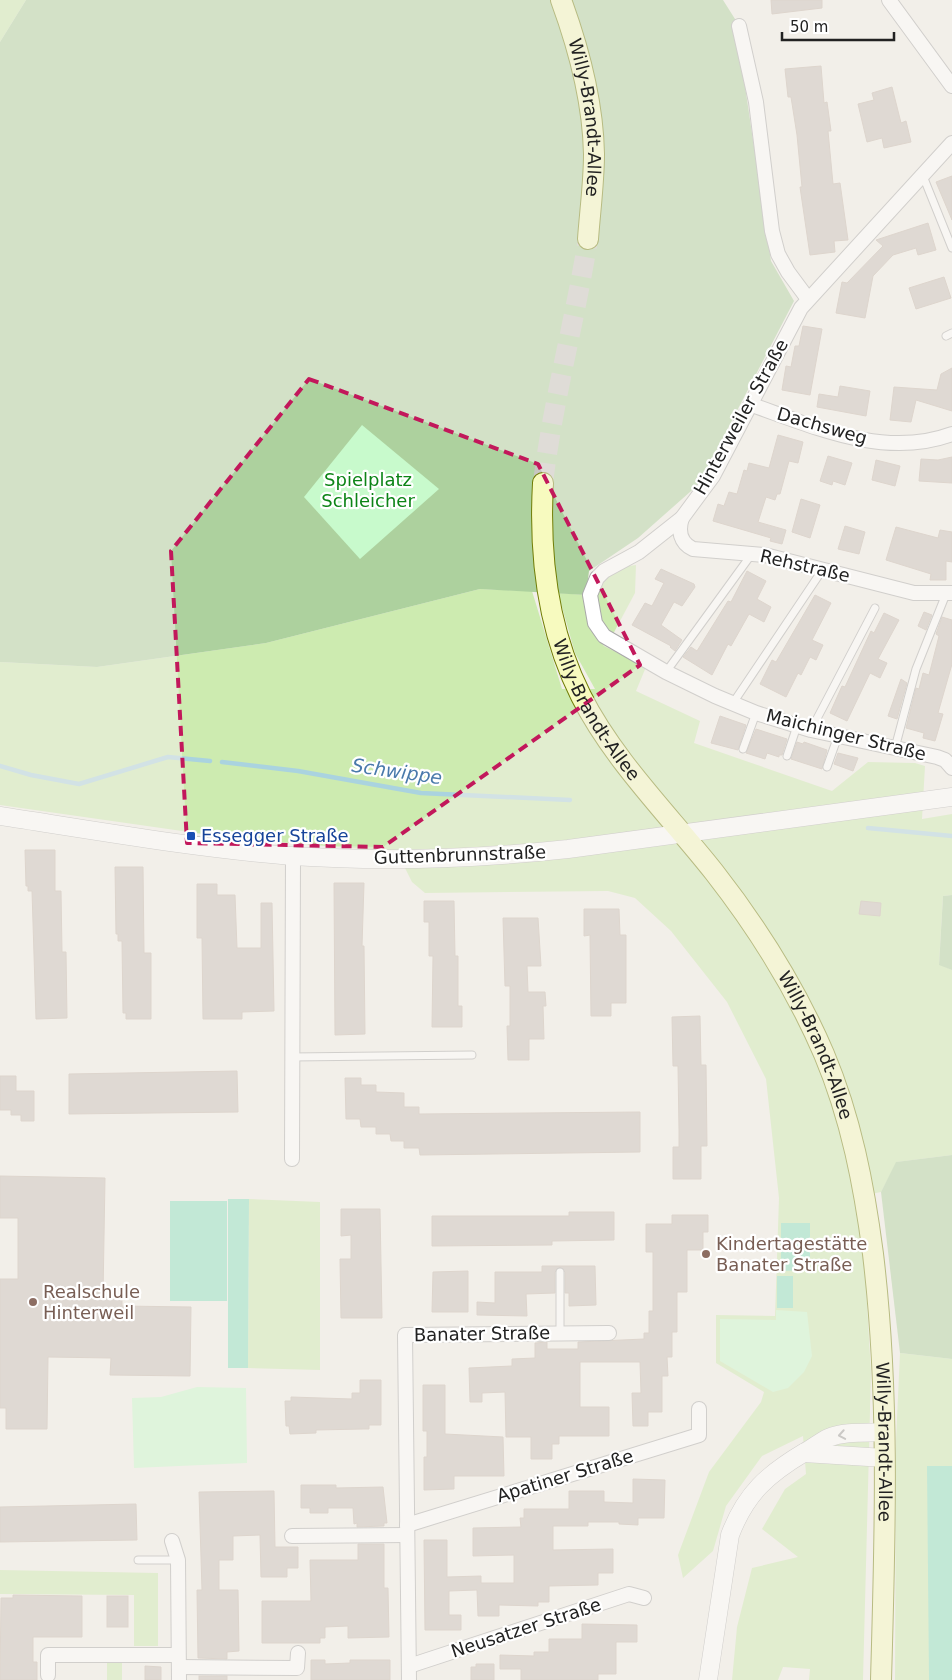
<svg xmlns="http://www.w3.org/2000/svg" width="952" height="1680" font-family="'DejaVu Sans',sans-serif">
	<rect width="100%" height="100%" fill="#f2efe9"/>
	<g fill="#cdebb0">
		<polygon points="0,0 26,0 0,42"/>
		<path d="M636,565L635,593L612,636L596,618C597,585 598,570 636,565Z"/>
		<polygon points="480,589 532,591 562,689 595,689 575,653 558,593 586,595 592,631 604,646 646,667 636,691 700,721 694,743 832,791 868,762 915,763 925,766 922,819 952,814 952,895 943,896 939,964 952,970 952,1155 897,1162 881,1192 856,1197 865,1269 871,1373 863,1680 809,1680 810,1669 783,1667 778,1680 732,1680 737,1627 752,1568 798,1557 762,1529 785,1489 806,1474 803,1436 762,1456 726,1506 713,1551 683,1578 678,1555 709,1472 761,1402 764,1392 716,1363 716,1315 775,1316 779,1198 766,1079 727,1002 671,931 635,898 608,891 425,893 412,882 397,852 231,838 0,805 0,662 97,667 266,643"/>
		<polygon points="249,1199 320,1202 320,1370 248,1368"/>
		<polygon points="900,1353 952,1359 952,1487 944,1680 895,1680 896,1440"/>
		<polygon points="0,1570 158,1573 158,1646 134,1646 134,1595 0,1594"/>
		<polygon points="107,1661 122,1661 122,1680 84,1680 107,1680"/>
	</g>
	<g fill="#add19e">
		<polygon points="26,0 723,0 735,19 771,261 794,301 699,484 638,538 589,571 586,595 480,589 266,643 97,667 0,662 0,42"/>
		<polygon points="952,895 952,970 939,965 943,896"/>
		<polygon points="952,1155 952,1359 900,1353 881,1192 896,1162"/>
	</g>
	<g fill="#c8facc">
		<polygon points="362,425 439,489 360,559 304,497"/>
		<polygon points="776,1310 807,1312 812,1356 804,1372 788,1388 773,1392 720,1361 720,1319 776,1320"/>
		<polygon points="197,1387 246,1388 247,1463 134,1468 132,1398 161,1397"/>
	</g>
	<g fill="#88e0be">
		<polygon points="228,1199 249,1199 248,1368 228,1368"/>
		<rect x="170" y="1201" width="57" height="100"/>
		<polygon points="781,1223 810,1223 810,1270 781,1271"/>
		<rect x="777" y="1276" width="16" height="32"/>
		<polygon points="927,1466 952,1466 952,1680 929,1680"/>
	</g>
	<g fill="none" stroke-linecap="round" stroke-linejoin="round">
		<g stroke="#aad3df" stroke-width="4.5">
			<polyline points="222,762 298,771 421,793 570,800"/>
			<polyline points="0,766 31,775 79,784 168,757 210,761"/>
			<polyline points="868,828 952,836"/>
		</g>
	</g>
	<g fill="#c7bfb8" stroke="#c4b6ab">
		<polygon points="771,0 822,0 822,8 772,14"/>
		<polygon points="821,66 824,103 827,102 831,131 828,131 833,184 840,183 848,240 834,241 835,252 810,255 800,187 802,187 797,135 791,97 788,97 785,69"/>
		<polygon points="892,87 901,123 906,121 911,142 884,148 882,138 867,142 858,104 874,100 872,93"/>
		<polygon points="952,176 952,220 936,182"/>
		<polygon points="928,223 936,250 918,255 916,248 893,255 873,276 865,318 836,313 842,282 847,283 883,246 876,240"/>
		<polygon points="944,277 951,298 916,309 909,288"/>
		<polygon points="803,326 822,329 810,395 782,390 786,366 791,367 795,346 799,346"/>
		<polygon points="952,368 952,411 916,400 911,422 890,420 894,387 937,390 941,374"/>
		<polygon points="840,386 870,391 866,416 817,407 819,394 838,397"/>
		<polygon points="778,435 803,442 798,463 789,461 780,494 777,494 775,500 766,497 758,522 786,530 782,544 770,541 771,538 713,521 718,504 724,506 729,492 737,494 744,470 747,471 749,463 769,468"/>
		<polygon points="828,456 852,463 845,485 833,481 832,485 820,481"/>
		<polygon points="952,457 952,483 919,481 921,459 938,460"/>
		<polygon points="876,460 900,466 895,486 872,480"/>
		<polygon points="801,499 820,505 810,538 792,532"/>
		<polygon points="845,526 865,532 859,554 838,549"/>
		<polygon points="896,527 938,538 940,530 952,532 952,562 946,561 946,580 930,580 931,574 886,560"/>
		<polygon points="661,569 694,584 695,587 682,606 674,602 661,625 682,640 675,651 670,647 671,646 632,625 645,603 652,606 664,583 655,579"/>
		<polygon points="747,571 766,581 757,599 771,607 764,622 749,614 731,646 728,644 712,675 683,657 691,647 697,651 728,601 731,602"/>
		<polygon points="815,595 831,603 812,640 823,645 816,660 810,657 801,675 798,673 786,697 760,684 772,660 776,662"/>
		<polygon points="924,612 932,615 926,630 918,626"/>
		<polygon points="884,613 899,620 878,659 887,663 880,678 870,673 847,721 830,713 842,686 845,687 871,631 874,633"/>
		<polygon points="942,617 952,620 952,664 938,713 943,714 935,741 923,738 924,733 906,728 916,688 919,689 923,673 929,675 939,636 936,634"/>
		<polygon points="901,679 907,683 897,719 888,716"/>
		<polygon points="720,716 746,725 738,750 711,743"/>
		<polygon points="756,729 787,739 782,755 779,755 779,757 767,753 765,759 746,753"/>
		<polygon points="797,742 803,744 804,742 827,750 822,769 791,759"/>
		<polygon points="838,753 858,758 853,771 834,764"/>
		<polygon points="25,850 55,850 55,891 61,891 62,952 66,952 67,1018 36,1019 32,891 28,891 28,886 26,886"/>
		<polygon points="115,867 143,867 144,953 151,953 151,1019 126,1019 126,1013 123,1013 122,941 118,941 118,934 116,934"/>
		<polygon points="334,883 364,883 362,946 364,946 365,1034 335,1035"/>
		<polygon points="197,884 217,884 217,895 235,895 237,948 261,948 261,903 272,903 274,1011 242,1012 242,1019 203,1019 202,938 197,938"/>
		<polygon points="424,901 454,901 455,956 458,956 458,1006 462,1006 462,1027 432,1027 433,956 429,956 429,922 424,922"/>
		<polygon points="861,901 881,903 880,916 859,914"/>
		<polygon points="584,909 619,909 620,935 626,935 626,1003 611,1003 611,1016 591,1016 590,935 584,936"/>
		<polygon points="503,918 538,918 541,966 527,966 528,992 545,992 546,1006 543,1006 544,1039 529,1039 529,1060 508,1060 507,1026 510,1026 510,986 505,986"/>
		<polygon points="700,1016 701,1065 706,1065 707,1146 701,1146 701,1179 673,1179 673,1147 679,1147 679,1130 678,1066 673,1066 672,1017"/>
		<polygon points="237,1071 238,1112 69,1114 69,1074"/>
		<polygon points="0,1076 16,1076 16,1091 34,1091 34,1121 21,1121 21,1115 11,1115 11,1110 0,1110"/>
		<polygon points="345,1078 361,1078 361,1085 376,1085 376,1092 404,1093 404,1107 419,1107 419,1114 640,1112 640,1152 420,1155 419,1148 404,1148 404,1141 391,1141 390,1134 376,1134 376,1127 361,1127 360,1119 346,1119"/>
		<polygon points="0,1176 105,1178 103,1297 122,1297 122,1306 191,1307 190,1376 110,1375 111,1358 48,1357 47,1429 6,1429 6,1408 0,1408 0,1279 18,1279 18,1218 0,1218"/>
		<polygon points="341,1209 380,1209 382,1318 341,1318 340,1259 351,1259 351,1235 341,1236"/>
		<polygon points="569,1212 614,1212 614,1240 552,1241 552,1245 432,1246 432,1216 569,1216"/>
		<polygon points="672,1215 708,1215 708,1232 703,1232 703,1250 687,1250 687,1292 677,1292 677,1332 672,1332 672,1357 667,1357 668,1376 662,1376 662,1412 648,1412 648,1426 633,1426 632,1393 641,1393 640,1362 580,1362 580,1407 609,1407 609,1436 559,1436 559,1444 552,1444 552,1459 531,1459 531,1437 506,1437 505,1392 482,1393 482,1402 470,1402 469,1368 512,1366 512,1359 535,1358 535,1343 547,1342 547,1349 578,1349 578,1342 644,1339 644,1333 649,1333 649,1311 653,1311 653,1252 646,1252 646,1224 672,1224"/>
		<polygon points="542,1266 595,1266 596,1305 569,1306 569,1293 565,1293 565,1272 560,1267 555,1272 555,1293 526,1294 527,1316 477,1315 477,1302 495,1303 495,1272 542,1272"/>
		<polygon points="468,1271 468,1312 432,1312 433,1272"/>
		<polygon points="360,1380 381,1380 381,1425 369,1425 369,1429 363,1429 316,1430 316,1433 290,1434 289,1426 286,1426 285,1401 291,1401 291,1397 352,1399 352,1393 360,1393"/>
		<polygon points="423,1385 445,1385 445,1434 503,1437 504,1476 454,1476 454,1489 424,1490 424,1457 427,1457 427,1431 423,1431"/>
		<polygon points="633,1479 665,1480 664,1518 638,1518 638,1525 619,1524 619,1522 588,1522 588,1526 553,1526 553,1550 613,1549 613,1573 598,1573 598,1585 549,1586 549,1602 538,1602 538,1606 499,1605 499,1616 478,1616 477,1590 449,1591 449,1615 461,1615 461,1630 425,1630 424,1540 447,1540 447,1577 481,1576 481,1583 514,1583 514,1555 473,1556 473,1528 521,1527 520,1518 524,1518 524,1509 569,1509 569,1491 604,1491 604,1502 633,1503"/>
		<polygon points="301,1485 336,1485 336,1488 383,1487 387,1523 384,1523 384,1526 357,1527 357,1523 354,1524 353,1508 328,1508 328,1513 310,1513 310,1508 301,1508"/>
		<polygon points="274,1491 275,1547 298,1547 298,1568 287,1568 287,1577 261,1577 260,1535 233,1536 233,1560 219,1560 219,1590 238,1590 239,1651 227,1652 227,1659 198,1658 197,1590 202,1590 199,1492"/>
		<polygon points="136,1504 137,1540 0,1542 0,1507"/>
		<polygon points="358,1544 384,1544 384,1588 388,1588 389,1637 348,1638 348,1626 325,1627 325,1638 320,1638 320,1643 262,1643 262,1601 311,1601 310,1560 358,1560"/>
		<polygon points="13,1595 82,1596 82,1637 33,1637 33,1662 37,1662 37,1680 0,1680 1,1598 13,1598"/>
		<rect x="107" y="1596" width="21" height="31"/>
		<polygon points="582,1624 637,1625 637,1642 616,1642 616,1674 598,1674 598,1680 521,1680 521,1669 500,1669 500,1655 534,1656 534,1652 549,1652 549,1639 582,1639"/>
		<polygon points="311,1660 325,1660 325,1664 350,1663 350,1660 390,1660 390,1680 311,1680"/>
		<polygon points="476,1664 494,1664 494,1680 471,1680 471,1667 476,1667"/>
		<polygon points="145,1666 161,1667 161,1680 145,1680"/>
		<rect x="199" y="1676" width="28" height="4"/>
	</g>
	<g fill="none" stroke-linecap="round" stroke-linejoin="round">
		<path stroke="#c8c6c1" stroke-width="20" stroke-dasharray="20 10" stroke-linecap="butt" d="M543,483C553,400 575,321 588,239"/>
		<g stroke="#a9a9a9" stroke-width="9">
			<g id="service">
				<polyline points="923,176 952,248"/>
				<polyline points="946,336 952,333"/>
				<polyline points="666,672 751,555"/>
				<polyline points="733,703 823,569"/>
				<polyline points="811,730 875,608"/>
				<polyline points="895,748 916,669 946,594"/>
				<polyline points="743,749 756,713"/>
				<polyline points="787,756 797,726"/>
				<polyline points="827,767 838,736"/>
				<polyline points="292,1057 472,1055"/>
				<polyline points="560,1272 560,1334"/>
				<polyline points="138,1560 178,1560"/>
			</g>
		</g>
		<g stroke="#a9a9a9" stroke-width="16">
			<g id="minor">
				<polyline points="889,0 952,86"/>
				<polyline points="739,26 756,102 772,231 778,254 788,272 808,299"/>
				<polyline points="952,143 801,308 713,476 682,518 639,552 604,571 597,578 590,595 595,623 604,636 666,672 715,696 756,713 811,730 937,757 945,760 952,768"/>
				<path d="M752,405C815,427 885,459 952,434"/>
				<path d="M682,518C678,530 680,543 693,549L765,555L914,593H952"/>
				<polyline points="292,1159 293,856"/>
				<polyline points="407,1525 699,1435 699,1409"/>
				<polyline points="292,1536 407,1535"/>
				<polyline points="172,1541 178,1560 179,1680"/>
				<polyline points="409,1666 629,1594 644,1598"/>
				<polyline points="179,1667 297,1668 298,1653"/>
				<polyline points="48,1675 48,1655 178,1655"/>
				<polyline points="409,1680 405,1335 609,1333"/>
			</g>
		</g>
		<g stroke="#a9a9a9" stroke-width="19">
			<g id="tertiary">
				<path d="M0,816C97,831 194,848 292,856C384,862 476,859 568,849L952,797"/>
				<polyline points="804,1453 885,1458"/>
				<path d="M708,1680L730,1535C746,1493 768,1474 805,1452C813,1448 820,1442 828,1438C845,1431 867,1433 885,1432"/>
			</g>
		</g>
		<g stroke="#707d05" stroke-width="22">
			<g id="secondary">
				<path id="s1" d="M561,0C579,49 593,102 594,154C594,182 590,211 588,239"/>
				<path id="s2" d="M543,483C539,555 548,631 581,696C614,761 669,815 714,872C757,927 796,989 824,1054C851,1118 864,1185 873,1254C890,1395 885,1538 881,1680"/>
			</g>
		</g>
		<use href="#service" stroke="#fff" stroke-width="7"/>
		<use href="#minor" stroke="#fff" stroke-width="14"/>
		<use href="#tertiary" stroke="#fff" stroke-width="18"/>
		<use href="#secondary" stroke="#f7fabf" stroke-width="20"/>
	</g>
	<defs><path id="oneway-chevron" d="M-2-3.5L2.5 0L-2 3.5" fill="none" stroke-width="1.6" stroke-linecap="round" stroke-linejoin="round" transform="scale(1.25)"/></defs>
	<use stroke="#9c9c9c" href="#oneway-chevron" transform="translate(842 1435) rotate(170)"/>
	<path d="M0 0H952V1680H0ZM309,379L538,464L640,665L383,847L187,843L171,551Z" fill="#f2efe9" fill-opacity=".55" fill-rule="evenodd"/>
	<path fill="none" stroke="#c2185b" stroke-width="4" stroke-dasharray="10 6" stroke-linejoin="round" d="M309,379L538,464L640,665L383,847L187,843L171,551Z"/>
	<rect fill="#1a4fb4" stroke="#fff" stroke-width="2" x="186" y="831" width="10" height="10" rx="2.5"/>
	<g fill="#8d6e63" stroke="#fff" stroke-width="2">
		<circle cx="706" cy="1254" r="5"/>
		<circle cx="33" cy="1302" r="5"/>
	</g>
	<g text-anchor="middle" stroke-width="4.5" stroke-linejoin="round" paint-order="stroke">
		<g font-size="18" fill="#222" stroke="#fff">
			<text dy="6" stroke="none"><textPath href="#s1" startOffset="121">Willy-Brandt-Allee</textPath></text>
			<text transform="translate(741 417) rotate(-61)" y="6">Hinterweiler Straße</text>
			<text transform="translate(822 426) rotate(16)" y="6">Dachsweg</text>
			<text transform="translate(805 566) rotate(13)" y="6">Rehstraße</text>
			<text dy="6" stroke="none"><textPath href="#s2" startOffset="238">Willy-Brandt-Allee</textPath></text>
			<text transform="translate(846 735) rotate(14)" y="6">Maichinger Straße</text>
			<text transform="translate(460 855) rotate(-2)" y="6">Guttenbrunnstraße</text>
			<text dy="6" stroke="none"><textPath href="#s2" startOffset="642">Willy-Brandt-Allee</textPath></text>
			<text transform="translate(482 1334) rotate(-1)" y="6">Banater Straße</text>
			<text dy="6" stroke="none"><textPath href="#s2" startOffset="1048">Willy-Brandt-Allee</textPath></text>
			<text transform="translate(565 1476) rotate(-17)" y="6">Apatiner Straße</text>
			<text transform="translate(526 1628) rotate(-18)" y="6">Neusatzer Straße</text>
		</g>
		<g font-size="18" fill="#0c8416" stroke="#fff">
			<text x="368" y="486">Spielplatz<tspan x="368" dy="21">Schleicher</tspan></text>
		</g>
		<g font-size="18" fill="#164399" stroke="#fff" text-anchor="start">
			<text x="201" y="842">Essegger Straße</text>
		</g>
		<g font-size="18" fill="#785e54" stroke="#fff" text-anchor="start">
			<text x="716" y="1250">Kindertagestätte<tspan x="716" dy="21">Banater Straße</tspan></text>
			<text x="43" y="1298">Realschule<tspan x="43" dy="21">Hinterweil</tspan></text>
		</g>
		<g font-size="19" font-style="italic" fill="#4a7aab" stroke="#fff">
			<text transform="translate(397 771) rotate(8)" y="7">Schwippe</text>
		</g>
	</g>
	<path d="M782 32v8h112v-8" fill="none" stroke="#222222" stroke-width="2.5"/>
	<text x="790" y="32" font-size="15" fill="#222222" stroke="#ffffff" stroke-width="4" paint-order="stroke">50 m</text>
</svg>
